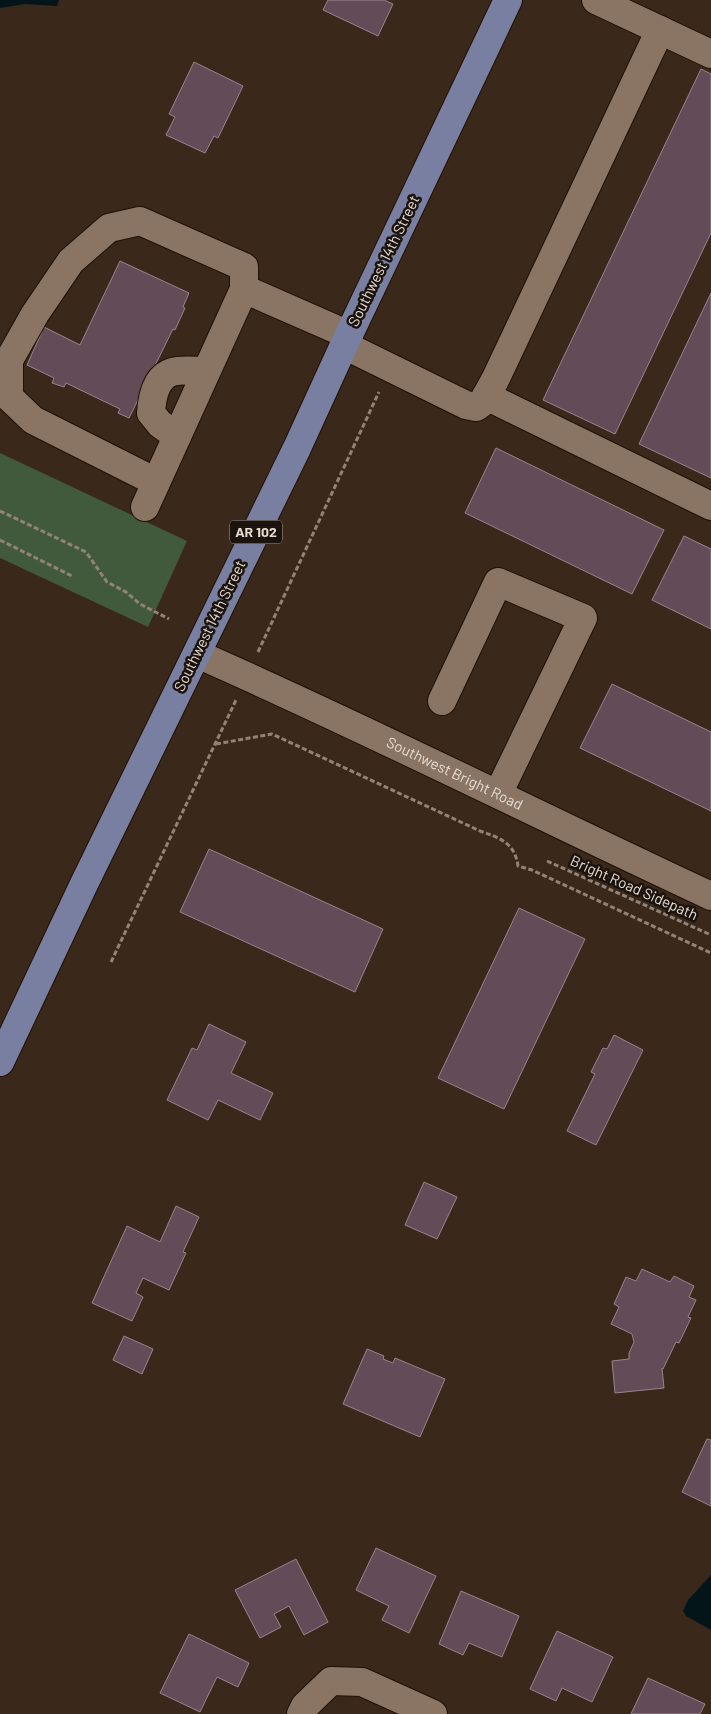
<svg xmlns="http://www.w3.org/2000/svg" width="711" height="1714" font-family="Barlow,sans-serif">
	<rect width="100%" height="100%" fill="#3a281a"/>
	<polygon fill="#415a3b" points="0,453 187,541 148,627 0,558"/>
	<g fill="#04151a">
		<polygon points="0,0 59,0 57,6 25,4 0,8"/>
		<polygon points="711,1575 711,1630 686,1616 683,1611 688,1600"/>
	</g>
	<g fill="#634c58" stroke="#9c828f">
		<polygon points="328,0 384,0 393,4 378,36 323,10"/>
		<polygon points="194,62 243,86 218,138 214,136 205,153 166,135 175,117 169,114"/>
		<polygon points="701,69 711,74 711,233 615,434 543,400"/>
		<polygon points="120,261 189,293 183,307 185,308 175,330 173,329 129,418 118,413 120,409 66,383 64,387 52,383 54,378 27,365 44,327 80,345"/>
		<polygon points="711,293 711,478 639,444"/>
		<polygon points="496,448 664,530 632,594 465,513"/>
		<polygon points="684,536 711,549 711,629 652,600"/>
		<polygon points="612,684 711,732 711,811 580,748"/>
		<polygon points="209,849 383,929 355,992 180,912"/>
		<polygon points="519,908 585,939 504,1109 438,1078"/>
		<polygon points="209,1024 246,1042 231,1073 273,1093 260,1120 218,1100 208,1120 167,1100 192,1048 197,1050"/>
		<polygon points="614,1035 643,1050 596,1145 567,1131 595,1074 591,1072 603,1048 607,1049"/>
		<polygon points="424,1182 457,1197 437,1239 405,1225"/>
		<polygon points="176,1206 199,1217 183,1252 186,1253 169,1290 143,1278 136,1293 143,1297 132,1321 92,1303 127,1226 160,1242"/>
		<polygon points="642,1269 670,1282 674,1276 694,1286 689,1297 696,1300 688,1317 691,1318 679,1343 676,1342 663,1369 662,1368 664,1388 615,1393 612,1361 629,1359 629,1353 634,1342 632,1334 611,1324 619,1307 614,1304 626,1277 636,1281"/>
		<polygon points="124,1336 153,1349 142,1374 113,1360"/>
		<polygon points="367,1349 384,1356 383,1359 393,1363 395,1358 445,1379 420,1437 343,1404"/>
		<polygon points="707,1439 711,1440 711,1506 682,1492"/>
		<polygon points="376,1548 436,1576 409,1633 382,1620 389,1606 356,1590"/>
		<polygon points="296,1559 328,1622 304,1635 289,1606 274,1614 281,1627 260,1638 235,1590"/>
		<polygon points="461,1591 519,1616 502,1657 469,1643 463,1655 439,1644"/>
		<polygon points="557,1631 613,1657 592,1702 562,1688 556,1701 530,1689"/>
		<polygon points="189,1634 249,1663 238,1687 217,1677 200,1712 160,1693"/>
		<polygon points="648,1678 705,1704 700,1714 631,1714"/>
	</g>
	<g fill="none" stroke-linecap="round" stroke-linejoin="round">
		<g stroke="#211004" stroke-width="30">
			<g id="minor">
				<polyline points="596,0 711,54"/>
				<polyline points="344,345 466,405 476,407 483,402 496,378 660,30"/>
				<polyline points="486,396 711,506"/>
				<path d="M177,436L160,424L151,413C152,398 156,377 172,372C182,369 195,371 205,371"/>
				<polyline points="156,482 33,420 9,397 9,360 35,314 71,261 109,228 140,221 244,267 244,289 349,335"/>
				<polyline points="145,507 244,289"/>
				<path id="s1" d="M197,654C370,730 539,816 711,896"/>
				<polyline points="442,701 498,582 583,618 498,794"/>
				<polyline points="301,1714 305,1706 331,1681 362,1682 433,1714"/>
			</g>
		</g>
		<g stroke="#211004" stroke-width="30">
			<polyline id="major" points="0,1062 84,884 297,448 344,345 508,0"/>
		</g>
		<g stroke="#928378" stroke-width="3" stroke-dasharray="5 2.5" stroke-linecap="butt">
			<polyline points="0,511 86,552 107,582 126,592 140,604 169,619"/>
			<polyline points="0,540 72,576"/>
			<polyline points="258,652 379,392"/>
			<path d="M216,744L272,734L480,831C500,838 515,843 518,866L532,870L711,953"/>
			<polyline points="547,861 711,935"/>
			<polyline points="111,962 236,700"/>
		</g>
		<use href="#minor" stroke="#8a7564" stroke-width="28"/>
		<use href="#major" stroke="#787fa1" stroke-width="28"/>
	</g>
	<g text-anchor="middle" stroke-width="5" stroke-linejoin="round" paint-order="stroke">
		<rect fill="#1b130d" stroke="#aa9f97" stroke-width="1" x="230" y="520.5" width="52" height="23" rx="4"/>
		<g font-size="14" font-weight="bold" fill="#e7dbd2">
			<text x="256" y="537">AR 102</text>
		</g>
		<g font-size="15" fill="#e7dbd2" stroke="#1b130d">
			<text transform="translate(384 261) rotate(-64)" y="5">Southwest 14th Street</text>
			<text transform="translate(210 626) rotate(-64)" y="5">Southwest 14th Street</text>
			<text dy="5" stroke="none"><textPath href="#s1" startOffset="284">Southwest Bright Road</textPath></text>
			<text transform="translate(634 888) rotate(24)" y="5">Bright Road Sidepath</text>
		</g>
	</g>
</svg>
